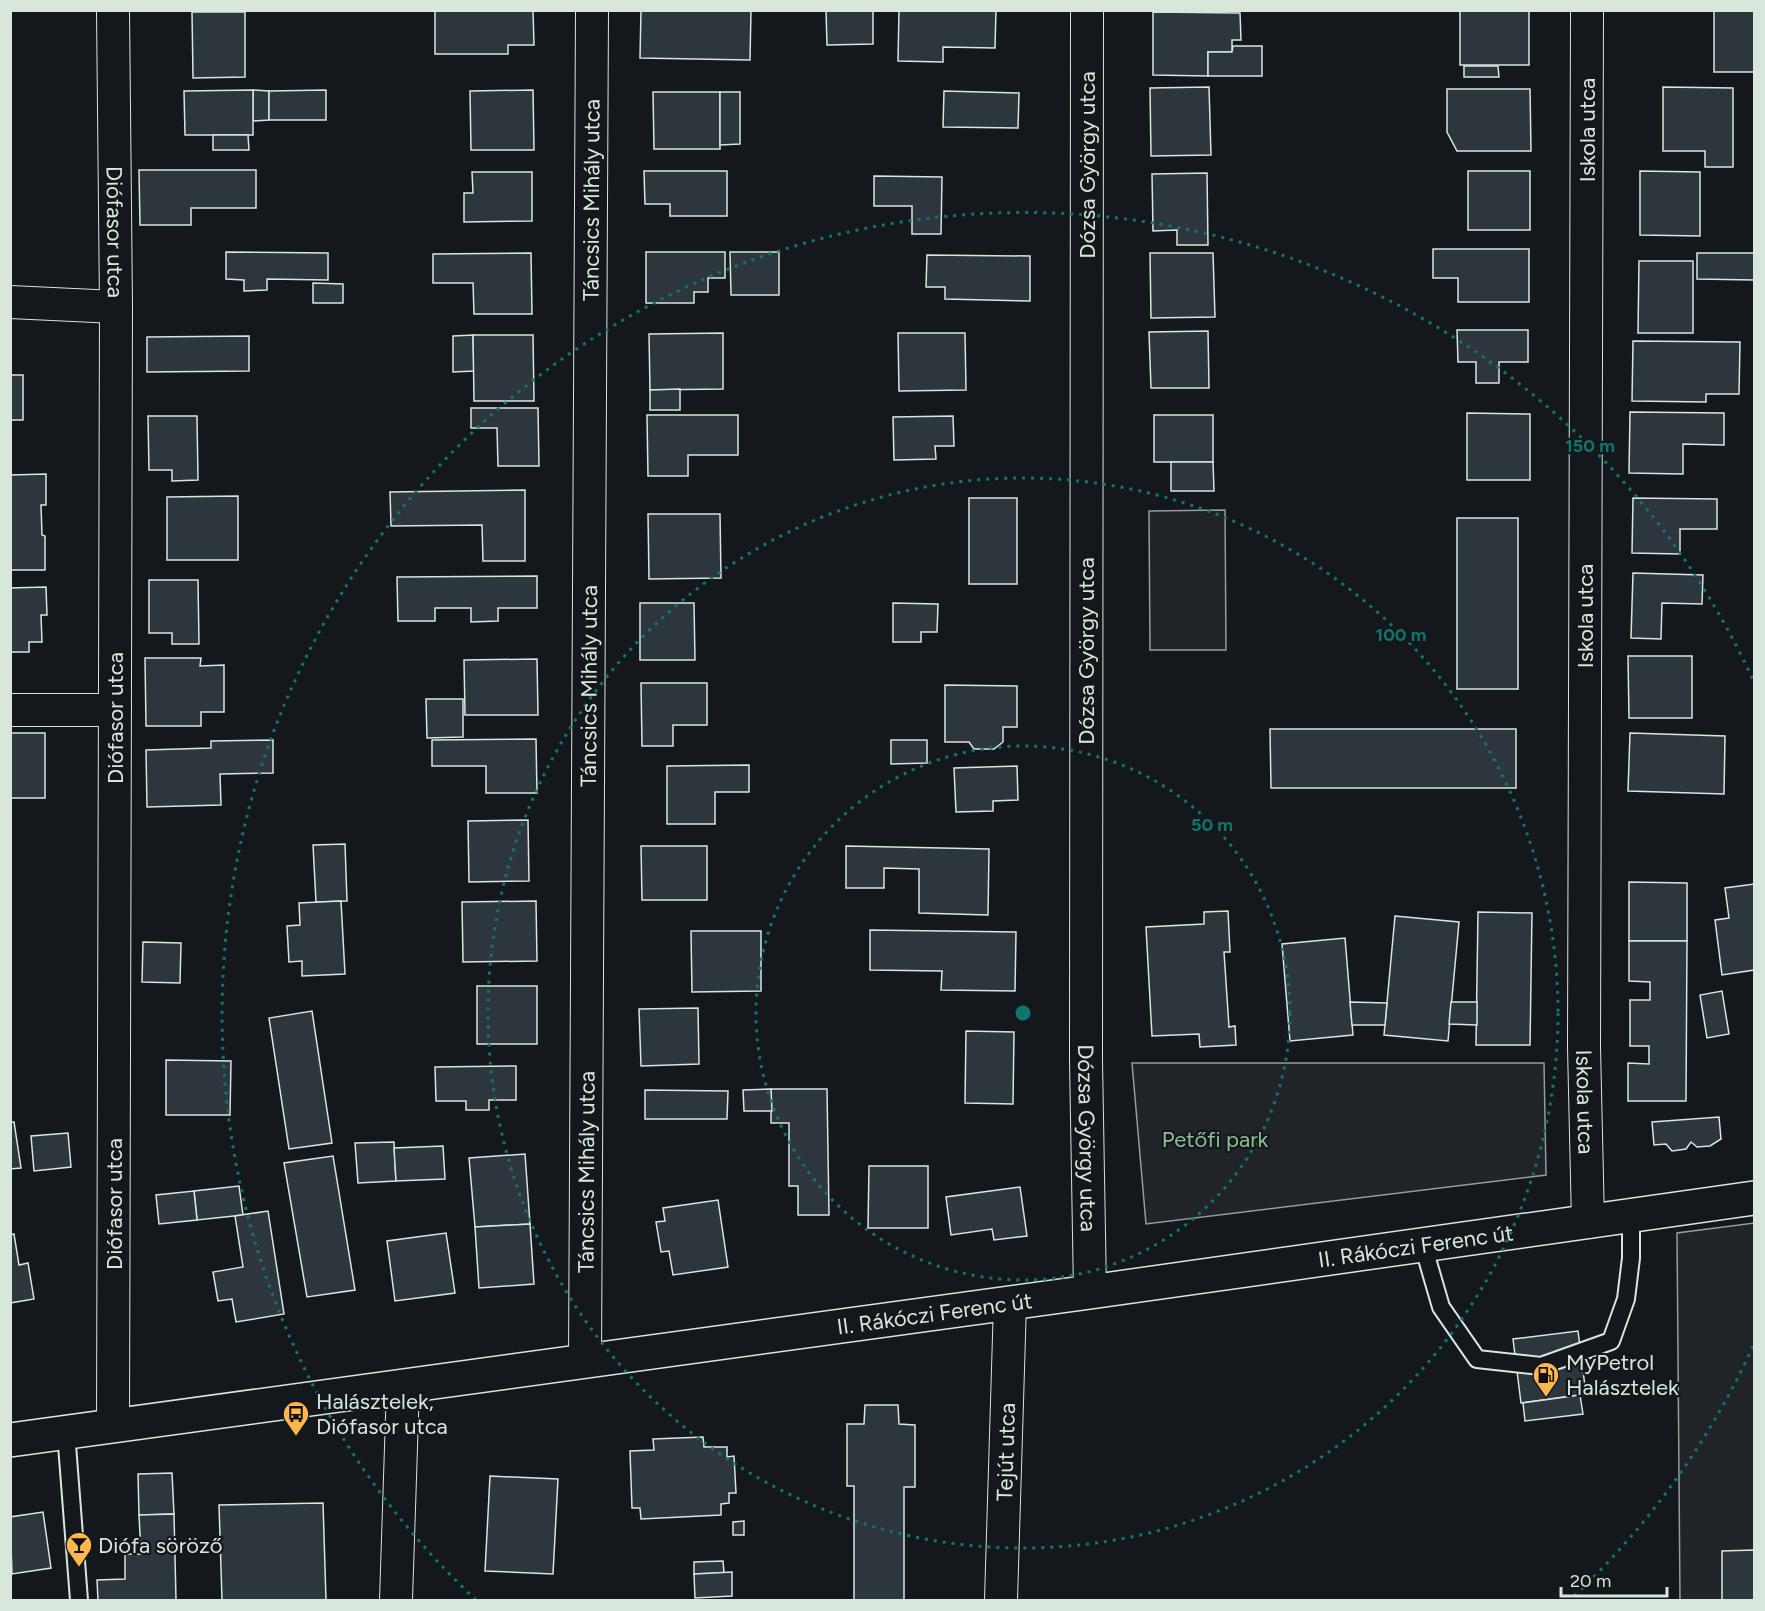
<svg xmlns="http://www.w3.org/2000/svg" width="1765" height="1611" font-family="Figtree,sans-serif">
	<rect width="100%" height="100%" fill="#14181c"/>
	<g fill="#202428" stroke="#939e99" stroke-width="1.5">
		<polygon points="1225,510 1226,650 1150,650 1149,511"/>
		<polygon points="1132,1063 1544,1063 1546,1175 1146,1224"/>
		<polygon points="1754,1223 1754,1600 1680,1600 1677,1233"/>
	</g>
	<g fill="#2c363c" stroke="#d8e6dc" stroke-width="1.5">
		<polygon points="533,10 534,45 508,45 508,54 435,54 435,11"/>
		<polygon points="641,10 751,10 750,60 640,58"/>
		<polygon points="826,10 873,10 873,44 827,45"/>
		<polygon points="899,10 996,10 995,48 943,47 943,62 898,61"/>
		<polygon points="1714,10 1754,11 1754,72 1714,72"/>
		<rect x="1460" y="11" width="69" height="54"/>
		<polygon points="192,12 245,12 245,77 193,78"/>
		<polygon points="1153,12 1240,13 1241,40 1232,40 1232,52 1208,52 1208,76 1153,75"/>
		<polygon points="1233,46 1262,46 1262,76 1208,76 1208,52 1232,52"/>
		<polygon points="1464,66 1498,66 1499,77 1464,77"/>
		<polygon points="1209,87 1211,155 1151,156 1150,88"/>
		<polygon points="1663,87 1733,88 1733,167 1705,167 1705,151 1663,151"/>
		<polygon points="1447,89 1530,89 1531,151 1457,151 1447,132"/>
		<polygon points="253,90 269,91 269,120 253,121"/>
		<polygon points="253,90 253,135 185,135 184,91"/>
		<polygon points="326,90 326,120 269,120 269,91"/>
		<polygon points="533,90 534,150 471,150 470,91"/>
		<polygon points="944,91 1019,93 1018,128 943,127"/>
		<polygon points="653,92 720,92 720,149 654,149"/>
		<polygon points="720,92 740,92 740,144 720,145"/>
		<polygon points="213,135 248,135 249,150 213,150"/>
		<polygon points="139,170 256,170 256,208 191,208 191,225 140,225"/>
		<polygon points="644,171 727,171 727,216 670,216 670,204 645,204"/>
		<rect x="1468" y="171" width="62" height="59"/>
		<polygon points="1640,171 1700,172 1700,236 1640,235"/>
		<polygon points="472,172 532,172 532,221 464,222 464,193 473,193"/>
		<polygon points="1207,173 1208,245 1177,245 1177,230 1153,231 1152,174"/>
		<polygon points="874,176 942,177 941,234 912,234 912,206 874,206"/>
		<polygon points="1433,249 1529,249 1529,302 1458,302 1458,278 1433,278"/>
		<polygon points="226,252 328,253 328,280 267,279 267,290 244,291 244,280 226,279"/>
		<polygon points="646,252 725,252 725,278 708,278 708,292 694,292 694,303 646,303"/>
		<polygon points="730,252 779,252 779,295 731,295"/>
		<polygon points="531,253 532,314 474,314 473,283 433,283 433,254"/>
		<polygon points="1150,253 1213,253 1215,317 1151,318"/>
		<polygon points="1697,253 1754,253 1754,280 1697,279"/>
		<polygon points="927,255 1030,256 1030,301 945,299 945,287 926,287"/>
		<polygon points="1639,261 1693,261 1693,333 1638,333"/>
		<polygon points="313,283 343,284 343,303 313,303"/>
		<polygon points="1457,330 1528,330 1528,362 1499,362 1499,383 1476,383 1476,362 1458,362"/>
		<polygon points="1208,331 1209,388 1151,388 1149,332"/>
		<polygon points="723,333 723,389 650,390 649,334"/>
		<polygon points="898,333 965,333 966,390 899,391"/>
		<polygon points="473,335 474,371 453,372 453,336"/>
		<polygon points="473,335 533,335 534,401 474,401"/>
		<polygon points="249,336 249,371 147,372 147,337"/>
		<polygon points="1633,341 1740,342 1739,394 1706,394 1706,402 1632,401"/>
		<rect x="10" y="375" width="13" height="45"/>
		<polygon points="680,389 680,410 650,410 650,390"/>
		<polygon points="471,408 538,408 539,466 498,466 497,428 471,428"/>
		<polygon points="1630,412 1724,413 1724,445 1683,444 1683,474 1629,473"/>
		<polygon points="1467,413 1530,414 1530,480 1467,480"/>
		<polygon points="647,415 738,415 738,455 688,455 688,476 648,476"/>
		<rect x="1154" y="415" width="59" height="47"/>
		<polygon points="148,416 197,416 198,480 172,481 172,470 149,470"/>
		<polygon points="953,416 954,446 935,446 936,459 894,460 893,417"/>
		<polygon points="1171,462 1213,462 1214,491 1171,491"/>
		<polygon points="46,474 46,505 41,505 42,535 45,536 45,570 10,570 10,475"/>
		<polygon points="525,490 525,561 483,561 482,525 391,526 390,492"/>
		<polygon points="238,496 238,560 167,560 167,497"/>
		<rect x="969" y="498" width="48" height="86"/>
		<polygon points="1633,498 1717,499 1717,529 1680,529 1680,554 1632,553"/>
		<polygon points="648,514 720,514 721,578 649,579"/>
		<rect x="1457" y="518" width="61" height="171"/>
		<polygon points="1633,573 1703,575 1702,604 1662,603 1661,639 1631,638"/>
		<polygon points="537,576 537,608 498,608 498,621 471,622 471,608 435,608 435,621 398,621 397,577"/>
		<polygon points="149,580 198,580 199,644 172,644 172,633 149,633"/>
		<polygon points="46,587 47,615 41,615 42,642 29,642 29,652 10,652 10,588"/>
		<polygon points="640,603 694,603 695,660 640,660"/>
		<polygon points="893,603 938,604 937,632 921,632 921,642 893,642"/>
		<polygon points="1628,656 1692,656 1692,718 1629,718"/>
		<polygon points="145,658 201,658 200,666 224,665 224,712 201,712 201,726 146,726"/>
		<polygon points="537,659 538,715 465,715 464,660"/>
		<polygon points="641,683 707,683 707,725 673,725 673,746 642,746"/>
		<polygon points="945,685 1017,686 1017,727 1003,727 1003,742 994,749 974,749 969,742 945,742"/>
		<polygon points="426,699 463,699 463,737 427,738"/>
		<polygon points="1270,729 1516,729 1516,788 1271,788"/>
		<rect x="10" y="733" width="35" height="65"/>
		<polygon points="1630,733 1725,736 1724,794 1628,791"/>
		<polygon points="536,739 537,793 486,793 486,766 432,766 432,740"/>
		<polygon points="273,740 273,773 220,774 221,805 147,807 146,750 211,748 211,741"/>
		<polygon points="891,740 927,740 927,763 891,764"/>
		<polygon points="749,765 749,792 715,792 715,824 667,824 667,766"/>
		<polygon points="1017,766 1018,800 993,801 993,811 956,812 954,768"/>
		<polygon points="528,820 529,881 469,882 468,821"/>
		<polygon points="345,844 347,901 316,902 313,845"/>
		<polygon points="641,846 707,846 707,900 642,900"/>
		<polygon points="846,846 989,849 988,915 919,913 919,869 884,868 884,888 846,888"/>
		<polygon points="1629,882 1687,883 1687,941 1629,941"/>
		<polygon points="1754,884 1754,970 1722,975 1715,920 1729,918 1725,888"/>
		<polygon points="341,901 345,974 302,976 302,961 289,962 287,926 300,925 299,903"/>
		<polygon points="536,901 537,961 463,962 462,902"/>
		<polygon points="1228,911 1230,952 1224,952 1229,1027 1235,1026 1236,1045 1200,1047 1199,1034 1152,1036 1146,927 1204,924 1204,912"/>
		<polygon points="1478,912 1532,913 1530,1045 1476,1045"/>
		<polygon points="1395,916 1459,922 1448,1041 1384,1035"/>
		<polygon points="870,930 1016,932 1015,991 941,990 942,971 870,970"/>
		<polygon points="691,931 761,931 761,991 692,992"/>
		<polygon points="1345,938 1353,1035 1290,1041 1282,944"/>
		<polygon points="1629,941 1687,941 1686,1101 1628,1101 1628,1063 1649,1064 1649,1046 1630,1046 1630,1000 1650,1000 1650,982 1629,981"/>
		<polygon points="143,942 181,943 180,983 142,982"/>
		<rect x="477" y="986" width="60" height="58"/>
		<polygon points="1722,991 1729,1034 1707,1038 1700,995"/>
		<polygon points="1350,1002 1387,1003 1385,1025 1352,1025"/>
		<polygon points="1451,1002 1477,1002 1477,1025 1449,1024"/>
		<polygon points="698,1008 699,1064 641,1066 639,1009"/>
		<polygon points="312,1011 332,1143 289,1149 269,1018"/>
		<polygon points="966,1031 1014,1032 1013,1104 965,1103"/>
		<polygon points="166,1060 231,1061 230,1115 166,1115"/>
		<polygon points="516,1066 516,1100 489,1100 489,1110 466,1110 466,1101 436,1101 435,1067"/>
		<polygon points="771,1089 827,1089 829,1215 798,1215 798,1186 789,1186 789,1123 771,1123"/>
		<polygon points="771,1089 772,1111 744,1111 743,1090"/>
		<polygon points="645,1090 728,1091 727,1119 645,1119"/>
		<polygon points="1719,1117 1721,1139 1710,1146 1697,1147 1691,1142 1686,1149 1672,1151 1666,1144 1654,1145 1652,1122"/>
		<polygon points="10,1122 14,1122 21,1168 10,1169"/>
		<polygon points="68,1133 71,1167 34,1171 31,1136"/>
		<polygon points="394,1142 396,1181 358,1183 355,1143"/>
		<polygon points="443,1146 445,1179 396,1181 394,1148"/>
		<polygon points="525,1154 530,1224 475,1227 469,1158"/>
		<polygon points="333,1156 355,1290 307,1297 284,1163"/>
		<polygon points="869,1166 928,1166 928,1228 868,1228"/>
		<polygon points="239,1186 243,1215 197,1220 194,1191"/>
		<polygon points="1020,1187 1027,1236 994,1240 992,1229 951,1235 946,1197"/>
		<polygon points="194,1191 197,1220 159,1224 156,1195"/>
		<polygon points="718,1200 728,1267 673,1275 669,1251 661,1252 656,1222 665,1221 663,1208"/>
		<polygon points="268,1211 284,1314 236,1322 232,1299 218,1301 213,1272 243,1267 235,1216"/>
		<polygon points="530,1224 534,1284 479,1288 475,1227"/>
		<polygon points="446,1233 455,1293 395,1301 387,1241"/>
		<polygon points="14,1234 19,1265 28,1263 34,1299 10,1303 10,1235"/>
		<polygon points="1578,1331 1586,1394 1521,1403 1513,1339"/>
		<polygon points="1580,1395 1583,1414 1525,1421 1523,1403"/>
		<polygon points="865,1405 898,1405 899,1424 915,1425 915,1487 904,1487 904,1600 854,1600 854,1486 847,1486 847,1424 864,1424"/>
		<polygon points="703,1437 704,1447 727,1447 727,1457 734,1456 736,1493 729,1493 729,1503 721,1504 721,1515 641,1519 640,1508 632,1508 630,1451 654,1450 653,1439"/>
		<polygon points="172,1473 174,1514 139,1515 138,1474"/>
		<polygon points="490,1476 558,1479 553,1574 485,1571"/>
		<polygon points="323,1503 326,1600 222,1600 219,1505"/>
		<polygon points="43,1512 51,1568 12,1574 10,1517"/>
		<polygon points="174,1514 176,1600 98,1600 97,1580 125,1579 125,1554 141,1554 139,1515"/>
		<polygon points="744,1521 744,1535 733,1535 733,1522"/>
		<polygon points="1754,1550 1754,1600 1722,1600 1722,1551"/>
		<polygon points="723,1561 724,1573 694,1574 694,1562"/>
		<polygon points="732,1572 732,1596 695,1598 694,1574"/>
	</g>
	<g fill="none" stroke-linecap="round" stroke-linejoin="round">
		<g stroke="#d8e6dc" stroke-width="20">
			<g id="service">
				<polyline points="1423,1245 1441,1307 1477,1359 1541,1366 1611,1341 1626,1299 1631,1258 1631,1216"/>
				<polyline points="66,1432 79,1600"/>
			</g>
		</g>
		<g stroke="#d8e6dc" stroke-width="34">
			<g id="minor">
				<path id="s1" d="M113,10L116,307L113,1426"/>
				<path id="s2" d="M1087,10L1086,1060L1090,1292"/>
				<path id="s3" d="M1587,10L1584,1047L1588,1222"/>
				<polyline points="10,302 116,307"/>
				<polyline points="10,710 115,710"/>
				<path id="s4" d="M585,1361L592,10"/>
				<polyline points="396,1600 403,1386"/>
				<path id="s5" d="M1001,1600L1010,1303"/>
			</g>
		</g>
		<g stroke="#d8e6dc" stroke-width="36">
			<g id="secondary">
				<path id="s6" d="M10,1440L1090,1292L1754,1198"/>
			</g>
		</g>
		<use href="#service" stroke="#14181c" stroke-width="16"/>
		<use href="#minor" stroke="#14181c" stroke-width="32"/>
		<use href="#secondary" stroke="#14181c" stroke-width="33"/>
	</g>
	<g fill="none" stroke="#0f766e" stroke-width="3" stroke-dasharray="3 6">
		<circle cx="1023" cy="1013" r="267"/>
		<circle cx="1023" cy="1013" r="535"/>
		<path d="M1753 1346A802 802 0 0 1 1570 1600M476 1600A802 802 0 1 1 1753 680"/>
	</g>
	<defs>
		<g id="fuel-pin" transform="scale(1.35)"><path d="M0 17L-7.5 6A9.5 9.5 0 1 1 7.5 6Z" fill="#ffb74d" stroke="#14181c"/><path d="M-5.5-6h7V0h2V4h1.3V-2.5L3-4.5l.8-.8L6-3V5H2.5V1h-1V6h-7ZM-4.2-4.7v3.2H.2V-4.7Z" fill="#111"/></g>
		<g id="bus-pin" transform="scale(1.35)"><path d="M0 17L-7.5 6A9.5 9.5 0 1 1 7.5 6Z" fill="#ffb74d" stroke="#14181c"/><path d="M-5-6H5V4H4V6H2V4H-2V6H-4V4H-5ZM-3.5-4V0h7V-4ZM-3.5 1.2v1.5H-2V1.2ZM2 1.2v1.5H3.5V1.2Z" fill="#111"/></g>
		<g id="bar-pin" transform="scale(1.35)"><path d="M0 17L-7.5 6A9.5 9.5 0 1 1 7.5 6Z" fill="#ffb74d" stroke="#14181c"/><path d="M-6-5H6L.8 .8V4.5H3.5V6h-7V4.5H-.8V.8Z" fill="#111"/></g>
	</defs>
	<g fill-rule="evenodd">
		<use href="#fuel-pin" x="1546" y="1375"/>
		<use href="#bus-pin" x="296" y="1414"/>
		<use href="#bar-pin" x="79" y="1545"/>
	</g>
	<g text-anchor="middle" stroke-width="4.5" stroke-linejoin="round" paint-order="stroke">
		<g font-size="22" fill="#d8e6dc" stroke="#14181c">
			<text transform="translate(1587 130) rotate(-90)" y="8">Iskola utca</text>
			<text transform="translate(1087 165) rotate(-90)" y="8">Dózsa György utca</text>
			<text dy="8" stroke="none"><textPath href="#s4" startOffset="1161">Táncsics Mihály utca</textPath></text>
			<text dy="8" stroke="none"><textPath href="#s1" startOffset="222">Diófasor utca</textPath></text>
			<text transform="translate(1585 616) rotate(-90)" y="8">Iskola utca</text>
			<text transform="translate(1086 651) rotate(-90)" y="8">Dózsa György utca</text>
			<text dy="8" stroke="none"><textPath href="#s4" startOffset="675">Táncsics Mihály utca</textPath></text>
			<text transform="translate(115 718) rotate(-90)" y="8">Diófasor utca</text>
			<text dy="8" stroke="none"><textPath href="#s3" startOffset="1092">Iskola utca</textPath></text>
			<text dy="8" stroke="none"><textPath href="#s2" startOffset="1128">Dózsa György utca</textPath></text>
			<text dy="8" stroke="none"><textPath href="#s4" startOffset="189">Táncsics Mihály utca</textPath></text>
			<text transform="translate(114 1204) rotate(-90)" y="8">Diófasor utca</text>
			<text dy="8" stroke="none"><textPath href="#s6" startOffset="1419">II. Rákóczi Ferenc út</textPath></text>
			<text dy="8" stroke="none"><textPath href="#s6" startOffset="933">II. Rákóczi Ferenc út</textPath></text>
			<text dy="8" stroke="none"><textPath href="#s5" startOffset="148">Tejút utca</textPath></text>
		</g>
		<g font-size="22" fill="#8ac095" stroke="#14181c">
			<text x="1215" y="1147">Petőfi park</text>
		</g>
		<g font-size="22" fill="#d8e6dc" stroke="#14181c" text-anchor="start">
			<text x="1566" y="1370">MyPetrol<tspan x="1566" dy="25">Halásztelek</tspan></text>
			<text x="316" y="1409">Halásztelek,<tspan x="316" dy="25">Diófasor utca</tspan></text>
			<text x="98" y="1553">Diófa söröző</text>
		</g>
	</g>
	<circle cx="1023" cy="1013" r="9" fill="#0f766e" stroke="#14181c" stroke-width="3"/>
	<g font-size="18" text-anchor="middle" font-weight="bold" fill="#0f766e" stroke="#14181c" stroke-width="4.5" stroke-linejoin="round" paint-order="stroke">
		<text x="1590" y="452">150 m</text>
		<text x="1401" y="641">100 m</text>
		<text x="1212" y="831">50 m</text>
	</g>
	<rect width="1765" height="1611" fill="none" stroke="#d8e6dc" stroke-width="24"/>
	<path d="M1561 1587v9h106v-9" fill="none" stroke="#d8e6dc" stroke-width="3"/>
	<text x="1570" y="1587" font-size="18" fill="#d8e6dc" stroke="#14181c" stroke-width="4.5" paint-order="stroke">20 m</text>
</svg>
